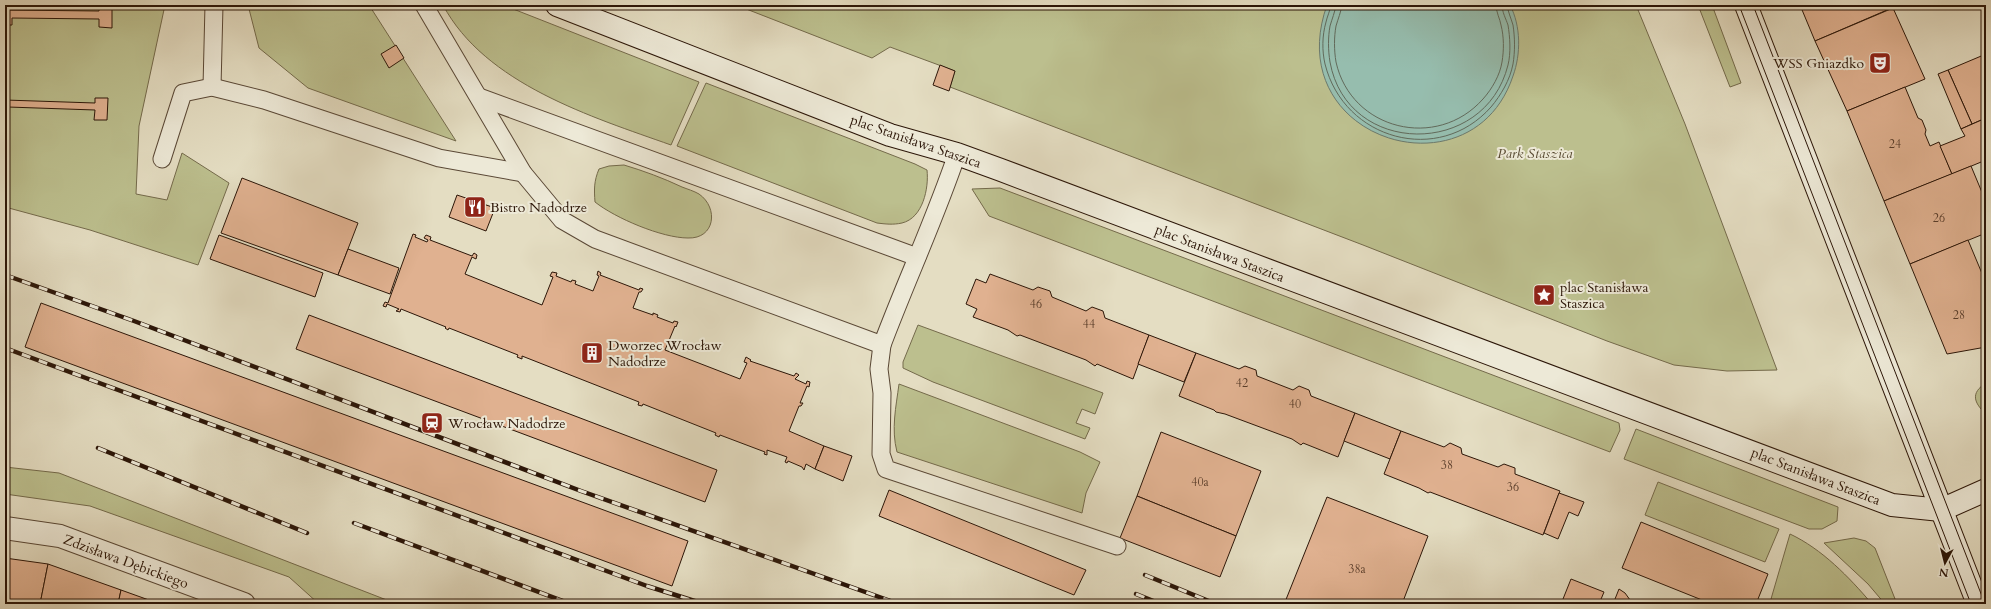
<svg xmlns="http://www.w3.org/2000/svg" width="1991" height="609" font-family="Cardo,serif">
	<rect width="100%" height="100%" fill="#e4ddc2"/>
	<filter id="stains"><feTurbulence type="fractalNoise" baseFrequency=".005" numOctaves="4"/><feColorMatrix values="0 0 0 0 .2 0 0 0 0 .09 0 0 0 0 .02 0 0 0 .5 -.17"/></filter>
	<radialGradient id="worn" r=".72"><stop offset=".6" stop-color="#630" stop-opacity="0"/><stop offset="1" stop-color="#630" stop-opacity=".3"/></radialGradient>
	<g fill="#bcbf8e" stroke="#746a4b">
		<polygon points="5,5 165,5 139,126 136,194 167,200 182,153 229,183 198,265 90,230 5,207"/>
		<polygon points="248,5 369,5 456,141 308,88 259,48"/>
		<path d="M443,5H503L699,82L671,145C592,117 485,84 443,5Z"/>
		<polygon points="736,5 1636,5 1685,124 1777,370 1727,371 1674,365 1607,341 1363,245 950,87 955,71 890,47 872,58"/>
		<polygon points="1698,5 1712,5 1741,83 1730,87"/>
		<path d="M706,83L915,164L927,170C929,188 923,218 902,223C893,225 885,224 877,223L677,146Z"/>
		<path d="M624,165C644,171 663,178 682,187C687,189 694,191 699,194C719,208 715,239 688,238C662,238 615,218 595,202C594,189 594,181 599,169L609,166Z"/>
		<polygon points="1000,188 1619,423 1620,430 1610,452 989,216 972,189"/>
		<polygon points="918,325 1103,393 1095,414 1082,409 1076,423 1090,428 1085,439 933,382 903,368 903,362"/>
		<path d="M1986,383V414C1974,403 1970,393 1986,383Z"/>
		<path d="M899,384L1080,452L1100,462L1086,493L1082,513L897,452C891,429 896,407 899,384Z"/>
		<polygon points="1636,429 1838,507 1837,521 1822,529 1809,529 1624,459"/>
		<polygon points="5,467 59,473 397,604 319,604 289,577 90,506 5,494"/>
		<polygon points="1658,482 1779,529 1765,562 1645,515"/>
		<path d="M1790,534C1822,549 1849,577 1872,604H1783L1771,599Z"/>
		<polygon points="1854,538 1866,541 1875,548 1897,604 1885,604 1868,584 1824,543"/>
	</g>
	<path fill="#96bdae" stroke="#6c7a6c" d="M1510,5C1521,26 1521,54 1513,76C1472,199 1279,140 1327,5Z"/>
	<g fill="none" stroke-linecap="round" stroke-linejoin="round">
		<g stroke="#616a5b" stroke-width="1">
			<path d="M1331,5C1330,11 1327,17 1326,22C1322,36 1322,51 1325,64C1344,140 1439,166 1491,107C1501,95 1510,80 1513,64C1515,52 1515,38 1513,25C1511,18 1508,12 1507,5"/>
			<path d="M1336,5C1335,12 1332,19 1330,26C1328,37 1328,50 1330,62C1347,157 1485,158 1508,65C1511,53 1510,37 1508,25C1506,19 1502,12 1502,5"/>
			<path d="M1342,5C1341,12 1338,19 1336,26C1334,37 1334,50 1336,62C1351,130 1437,151 1483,99C1492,89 1500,75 1502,62C1504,50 1504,37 1501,25C1500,19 1496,12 1496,5"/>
		</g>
	</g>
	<g fill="#e0b190" stroke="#2c1608">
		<polygon points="1800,5 1885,5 1887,10 1815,41"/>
		<polygon points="99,6 112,6 112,28 99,27 99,19 12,18 12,25 5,25 5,10 99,11"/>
		<polygon points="1893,8 1925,79 1847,111 1815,41"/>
		<polygon points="396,45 404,58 389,68 381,54"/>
		<polygon points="1986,54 1986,118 1972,124 1948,70"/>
		<polygon points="940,65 955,71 949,91 933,85"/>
		<polygon points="1948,70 1972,124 1961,129 1938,74"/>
		<polygon points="1905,87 1918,118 1922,120 1926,130 1925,134 1930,146 1939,142 1952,174 1884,201 1847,111"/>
		<polygon points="95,98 108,98 107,120 94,120 95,110 8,107 8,114 5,114 5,100 95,103"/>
		<polygon points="1986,118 1986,160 1952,174 1940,146 1965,136 1961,129"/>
		<polygon points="1971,166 1986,202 1986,233 1910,264 1884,201"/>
		<polygon points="242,178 358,223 338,275 221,233"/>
		<polygon points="457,195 495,208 486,231 449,217"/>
		<polygon points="413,234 416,235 415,237 427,242 428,240 424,238 426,235 431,237 430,240 472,256 474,253 477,255 476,259 472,257 465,274 542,305 553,277 550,276 552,272 557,273 556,276 571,282 572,280 576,281 575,284 593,291 599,276 597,275 598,271 601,273 600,275 639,290 640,288 643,289 641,292 639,292 633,308 653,315 653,313 658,315 657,317 673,323 674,321 678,322 676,327 675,326 665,350 740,379 747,363 744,362 746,357 751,360 750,361 794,376 796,373 799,375 795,379 806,384 807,381 810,382 809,387 807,386 800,403 803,403 801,406 799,406 789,431 824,446 815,469 806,464 804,470 802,467 788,461 787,463 785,462 787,457 767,450 767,455 764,454 765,452 720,435 719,437 715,435 716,433 643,404 642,406 638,405 639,402 522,356 522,359 517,357 518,355 449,328 448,330 445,328 446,327 401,309 400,312 396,311 399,309 387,304 386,307 383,306 385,302 388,303"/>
		<polygon points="219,235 323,273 315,297 210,259"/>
		<polygon points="1968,240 1986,283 1986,347 1947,354 1910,264"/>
		<polygon points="348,249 399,268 390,294 338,275"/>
		<polygon points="990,274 1033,290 1038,287 1050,291 1052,297 1086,311 1092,307 1103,311 1105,318 1149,335 1133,379 1097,364 1095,366 1086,360 1020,335 1017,336 1008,330 973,317 977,309 966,304 976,279 986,283"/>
		<polygon points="41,303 688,541 672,586 25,347"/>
		<polygon points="309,315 717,470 705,502 296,349"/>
		<polygon points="1149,335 1196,353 1184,382 1138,364"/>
		<polygon points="1196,353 1239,369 1245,366 1256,370 1257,376 1293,390 1299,386 1309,390 1311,396 1355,413 1338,457 1303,443 1301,445 1292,439 1225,414 1216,412 1214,410 1179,396"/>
		<polygon points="1355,413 1401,431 1390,459 1344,441"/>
		<polygon points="1401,431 1444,447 1450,443 1461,448 1462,454 1498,467 1504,464 1515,468 1515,474 1560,491 1543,535 1430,492 1428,493 1419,488 1384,474"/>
		<polygon points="1161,432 1261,471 1236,536 1137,496"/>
		<polygon points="824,446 852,456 843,481 815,469"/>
		<polygon points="889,490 1086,570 1074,595 879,516"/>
		<polygon points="1559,493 1584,502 1578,516 1569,512 1558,539 1544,533"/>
		<polygon points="1137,496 1236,536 1220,577 1120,538"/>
		<polygon points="1327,497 1428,536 1402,604 1289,604 1285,602"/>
		<polygon points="1641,522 1768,574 1756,604 1712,604 1622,568"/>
		<polygon points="5,558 48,564 40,604 5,604"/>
		<polygon points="48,564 121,590 118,604 40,604"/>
		<polygon points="1571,579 1604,592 1599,604 1561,604"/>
		<polygon points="1619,589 1625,593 1633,604 1613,604"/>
		<polygon points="121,590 160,604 118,604"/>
	</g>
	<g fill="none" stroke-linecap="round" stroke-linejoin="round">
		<g stroke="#5a4836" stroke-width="19">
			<g id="lane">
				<path d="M424,5L523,173L562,220L595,239L882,345C906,281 935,219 957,154"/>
				<polyline points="212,87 214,5"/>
				<polyline points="479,97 917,257"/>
				<polyline points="162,159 183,93 212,87 264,100 439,158 523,173"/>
				<polyline points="882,345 879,369 882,393 881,454 886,469 1117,546"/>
			</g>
		</g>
		<g stroke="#5a4836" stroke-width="24">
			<polyline id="street" points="5,528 60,536 244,604"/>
		</g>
		<g stroke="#2c1608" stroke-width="24">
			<g id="secondary">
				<polyline points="557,5 890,135 957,154 1001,170 1892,505 1941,510 1986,490"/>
				<polyline points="1746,5 1978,604"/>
			</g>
		</g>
		<use href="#lane" stroke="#ede9d7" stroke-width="17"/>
		<use href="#street" stroke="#ede9d7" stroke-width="22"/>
		<use href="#secondary" stroke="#ede9d7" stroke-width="22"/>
		<g stroke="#2c1608" stroke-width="1">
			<polyline points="1739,5 1971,604"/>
			<polyline points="1753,5 1985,604"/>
		</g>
		<g stroke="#2c1608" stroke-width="4.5">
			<g id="rail">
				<polyline points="5,275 134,321 581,491 899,604"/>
				<polyline points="5,348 647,586 704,604"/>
				<polyline points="98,448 307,533"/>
				<polyline points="354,523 571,604"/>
				<polyline points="1145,575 1216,604"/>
				<polyline points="1136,594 1161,604"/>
			</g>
		</g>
		<use href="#rail" stroke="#ede9d7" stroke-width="3" stroke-dasharray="9" stroke-linecap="butt"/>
	</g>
	<defs>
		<g id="theatre-square" transform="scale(1.15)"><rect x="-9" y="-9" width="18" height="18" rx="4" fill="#8f2418" stroke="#ede9d7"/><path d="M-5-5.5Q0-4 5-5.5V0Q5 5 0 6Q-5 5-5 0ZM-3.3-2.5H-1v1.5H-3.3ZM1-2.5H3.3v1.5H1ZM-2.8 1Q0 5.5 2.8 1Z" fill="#fff"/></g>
		<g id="restaurant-square" transform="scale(1.15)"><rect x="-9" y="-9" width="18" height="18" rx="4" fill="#8f2418" stroke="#ede9d7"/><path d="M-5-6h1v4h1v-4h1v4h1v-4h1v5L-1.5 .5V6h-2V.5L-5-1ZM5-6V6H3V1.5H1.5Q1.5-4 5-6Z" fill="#fff"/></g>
		<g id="sight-square" transform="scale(1.15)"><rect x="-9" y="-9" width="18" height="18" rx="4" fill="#8f2418" stroke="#ede9d7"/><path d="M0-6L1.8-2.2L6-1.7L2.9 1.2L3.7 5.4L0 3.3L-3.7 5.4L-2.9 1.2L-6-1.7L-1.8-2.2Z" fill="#fff"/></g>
		<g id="building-square" transform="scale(1.15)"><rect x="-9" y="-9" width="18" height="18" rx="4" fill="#8f2418" stroke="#ede9d7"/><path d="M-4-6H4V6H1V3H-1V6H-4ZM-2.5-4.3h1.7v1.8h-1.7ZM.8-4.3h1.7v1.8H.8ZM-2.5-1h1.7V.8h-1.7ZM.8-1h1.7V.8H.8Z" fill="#fff"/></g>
		<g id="station-square" transform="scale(1.15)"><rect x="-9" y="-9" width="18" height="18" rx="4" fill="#8f2418" stroke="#ede9d7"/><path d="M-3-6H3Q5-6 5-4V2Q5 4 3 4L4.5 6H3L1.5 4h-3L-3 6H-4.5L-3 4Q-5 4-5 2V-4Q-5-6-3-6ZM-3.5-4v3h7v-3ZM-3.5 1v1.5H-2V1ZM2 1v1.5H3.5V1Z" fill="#fff"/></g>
	</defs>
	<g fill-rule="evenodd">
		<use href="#theatre-square" x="1880" y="63"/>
		<use href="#restaurant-square" x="475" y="207"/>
		<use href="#sight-square" x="1544" y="295"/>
		<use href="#building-square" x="592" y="353"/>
		<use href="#station-square" x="432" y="423"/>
	</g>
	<g text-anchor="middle" stroke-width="4" stroke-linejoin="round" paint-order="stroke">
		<g font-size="12" fill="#593d2a">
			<text x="1895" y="148">24</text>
			<text x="1939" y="222">26</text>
			<text x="1036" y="308">46</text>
			<text x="1959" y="319">28</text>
			<text x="1089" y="328">44</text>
			<text x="1242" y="387">42</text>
			<text x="1295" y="408">40</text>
			<text x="1447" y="469">38</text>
			<text x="1200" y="486">40a</text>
			<text x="1513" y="491">36</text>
			<text x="1357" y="573">38a</text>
		</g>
		<g font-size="14" fill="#2c1608" stroke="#ede9d7" text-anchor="start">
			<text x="1864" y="68" text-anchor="end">WSS Gniazdko</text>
			<text x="490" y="212">Bistro Nadodrze</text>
			<text x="1560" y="292">plac Stanisława<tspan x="1560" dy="16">Staszica</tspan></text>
			<text x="608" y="350">Dworzec Wrocław<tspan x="608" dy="16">Nadodrze</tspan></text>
			<text x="448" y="428">Wrocław Nadodrze</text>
		</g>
		<g font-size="14" fill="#2c1608" stroke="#ede9d7">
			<text transform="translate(916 141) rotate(19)" y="5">plac Stanisława Staszica</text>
			<text transform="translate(1220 253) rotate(21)" y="5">plac Stanisława Staszica</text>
			<text transform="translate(1816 476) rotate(21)" y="5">plac Stanisława Staszica</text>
			<text transform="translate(126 561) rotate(20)" y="5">Zdzisława Dębickiego</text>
		</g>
		<g font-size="14" font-style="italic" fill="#574930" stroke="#ede9d7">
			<text x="1535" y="158">Park Staszica</text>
		</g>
	</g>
	<rect width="1991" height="609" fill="none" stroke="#e4ddc2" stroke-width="20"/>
	<rect x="6" y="6" width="1979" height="597" fill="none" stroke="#2c1608" stroke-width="2"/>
	<rect x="10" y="10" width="1971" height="589" fill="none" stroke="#2c1608"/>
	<g transform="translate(1945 563) rotate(187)" stroke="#ede9d7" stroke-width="3" paint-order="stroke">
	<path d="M0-3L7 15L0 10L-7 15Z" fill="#2c1608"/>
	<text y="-6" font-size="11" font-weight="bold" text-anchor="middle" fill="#2c1608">N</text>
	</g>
	<rect width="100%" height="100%" filter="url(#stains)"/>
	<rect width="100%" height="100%" fill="url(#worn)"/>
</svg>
